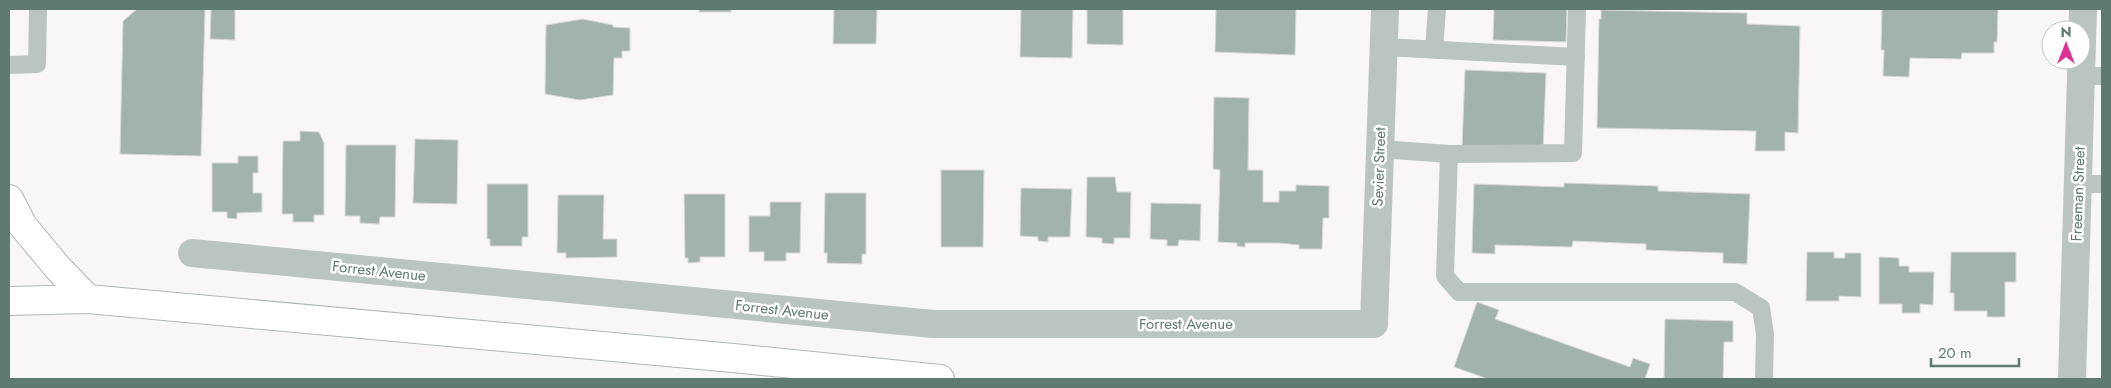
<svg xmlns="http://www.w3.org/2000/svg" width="2111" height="388" font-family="Jost,sans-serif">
	<rect width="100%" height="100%" fill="#f8f7f6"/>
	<g fill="#a2b2ac" stroke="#dad9d8">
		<polygon points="137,9 205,9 201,156 120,154 123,21"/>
		<polygon points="211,9 235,9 235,40 210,39"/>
		<rect x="699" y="9" width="32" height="3"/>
		<polygon points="834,9 877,9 876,44 833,44"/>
		<polygon points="1021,9 1073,9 1072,58 1020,57"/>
		<polygon points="1087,9 1123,9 1123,45 1087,44"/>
		<polygon points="1216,9 1296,9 1295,55 1215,52"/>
		<polygon points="1494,9 1567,9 1566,42 1493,40"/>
		<polygon points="1882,9 1998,9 1997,42 1994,42 1994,53 1962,53 1961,59 1910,58 1909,77 1883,76 1884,50 1881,50"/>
		<polygon points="1601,10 1747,13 1747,24 1800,26 1798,133 1785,132 1785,151 1755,151 1756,131 1597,128 1599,19 1601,19"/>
		<polygon points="583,19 613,25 613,27 630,28 630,51 622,51 622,58 614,58 613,95 580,100 545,94 546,25"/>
		<polygon points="1465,70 1546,73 1543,151 1462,148"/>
		<polygon points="1214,97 1249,98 1248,170 1263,170 1263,202 1279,202 1279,191 1296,191 1296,185 1329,186 1329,218 1323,218 1322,249 1299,249 1299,245 1279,243 1245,243 1245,247 1237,246 1237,243 1218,242 1220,170 1213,169"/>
		<polygon points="300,131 319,132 324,143 324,215 314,215 314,222 293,222 293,214 282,214 283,141 300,141"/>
		<polygon points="415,139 458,140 457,204 413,203"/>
		<polygon points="346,145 396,145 395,217 380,217 379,224 360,223 360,216 345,216"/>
		<polygon points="238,156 258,156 258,173 253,173 253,193 262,193 262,212 237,213 237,219 227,218 227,212 212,212 212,163 238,163"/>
		<polygon points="941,170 984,170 983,247 941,247"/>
		<polygon points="1087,177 1115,177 1117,192 1131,192 1130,238 1114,238 1114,244 1102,243 1102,238 1086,237"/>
		<polygon points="1564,183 1658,186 1658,191 1750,194 1747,264 1723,263 1723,253 1646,250 1646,244 1573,241 1572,247 1495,245 1495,254 1472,253 1474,184 1564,187"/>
		<polygon points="487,184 528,184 528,237 522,237 522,246 490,246 490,239 487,239"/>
		<polygon points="1021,188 1072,189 1070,237 1048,237 1048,242 1038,241 1038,237 1020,236"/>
		<polygon points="825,193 866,193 866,254 862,254 862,264 827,263 827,253 824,253"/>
		<polygon points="684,194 725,194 725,257 700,257 700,262 688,263 688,258 685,258"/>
		<polygon points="558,195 604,195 603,239 617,239 617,257 566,258 566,253 557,253"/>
		<polygon points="770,202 801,202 800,253 786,253 786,261 764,261 764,252 749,252 749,216 770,216"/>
		<polygon points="1151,203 1201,204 1200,241 1179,240 1178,246 1167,246 1167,240 1150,239"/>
		<polygon points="1807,252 1834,252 1834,258 1845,258 1845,253 1861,253 1861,297 1839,296 1839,301 1806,301"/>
		<polygon points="1951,252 2016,252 2016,282 2005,282 2005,317 1987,317 1987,311 1954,311 1954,293 1950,293"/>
		<polygon points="1879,257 1899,258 1899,266 1909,266 1909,272 1934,272 1933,305 1920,304 1920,313 1902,313 1902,304 1879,304"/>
		<polygon points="1477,302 1499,310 1495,319 1630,367 1633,358 1650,364 1645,379 1488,379 1454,367"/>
		<polygon points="1665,319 1733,321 1733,342 1724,342 1723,379 1664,379"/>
	</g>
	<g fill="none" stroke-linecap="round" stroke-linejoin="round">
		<g stroke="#afb8b4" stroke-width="30">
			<g id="motorway">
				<polyline points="9,199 23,226 58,268 88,299"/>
				<polyline points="9,301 88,299 733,358 940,379"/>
			</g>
		</g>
		<g stroke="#bac4c0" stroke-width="18">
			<polyline points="1384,47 1576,57"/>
			<polyline points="1434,49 1437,9"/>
			<polyline points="9,65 37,64 38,9"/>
			<polyline points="2081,76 2102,76"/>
			<polyline points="1380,149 1449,154 1445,276 1459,292 1735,292 1761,308 1765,334 1764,379"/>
			<polyline points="1449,154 1573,153 1577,9"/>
			<polyline points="2078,184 2102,184"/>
		</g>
		<g stroke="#bac4c0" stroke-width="28">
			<polyline points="192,253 933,324 1374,324 1385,9"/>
			<polyline points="2072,379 2083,9"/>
		</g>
		<use href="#motorway" stroke="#fff" stroke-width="28"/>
	</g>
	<g text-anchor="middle" stroke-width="5" stroke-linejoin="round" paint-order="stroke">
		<g font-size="15" fill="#5f7a70" stroke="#fff">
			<text transform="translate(1379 167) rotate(-88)" y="5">Sevier Street</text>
			<text transform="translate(2078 194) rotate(-88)" y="5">Freeman Street</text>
			<text transform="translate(379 271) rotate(6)" y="5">Forrest Avenue</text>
			<text transform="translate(782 310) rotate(6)" y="5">Forrest Avenue</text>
			<text x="1186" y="329">Forrest Avenue</text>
		</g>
	</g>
	<rect width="2111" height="388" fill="none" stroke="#5f7a70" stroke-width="20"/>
	<g transform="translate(2066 45)"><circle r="24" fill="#ffffff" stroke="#bfcac6"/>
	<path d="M0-4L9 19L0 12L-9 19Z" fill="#df3095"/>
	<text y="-8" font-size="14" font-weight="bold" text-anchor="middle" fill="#5f7a70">N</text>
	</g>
	<path d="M1931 358v8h88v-8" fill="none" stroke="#5f7a70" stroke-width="2.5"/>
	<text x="1938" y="358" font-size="15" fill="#5f7a70" stroke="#ffffff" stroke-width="4" paint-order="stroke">20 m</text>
</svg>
